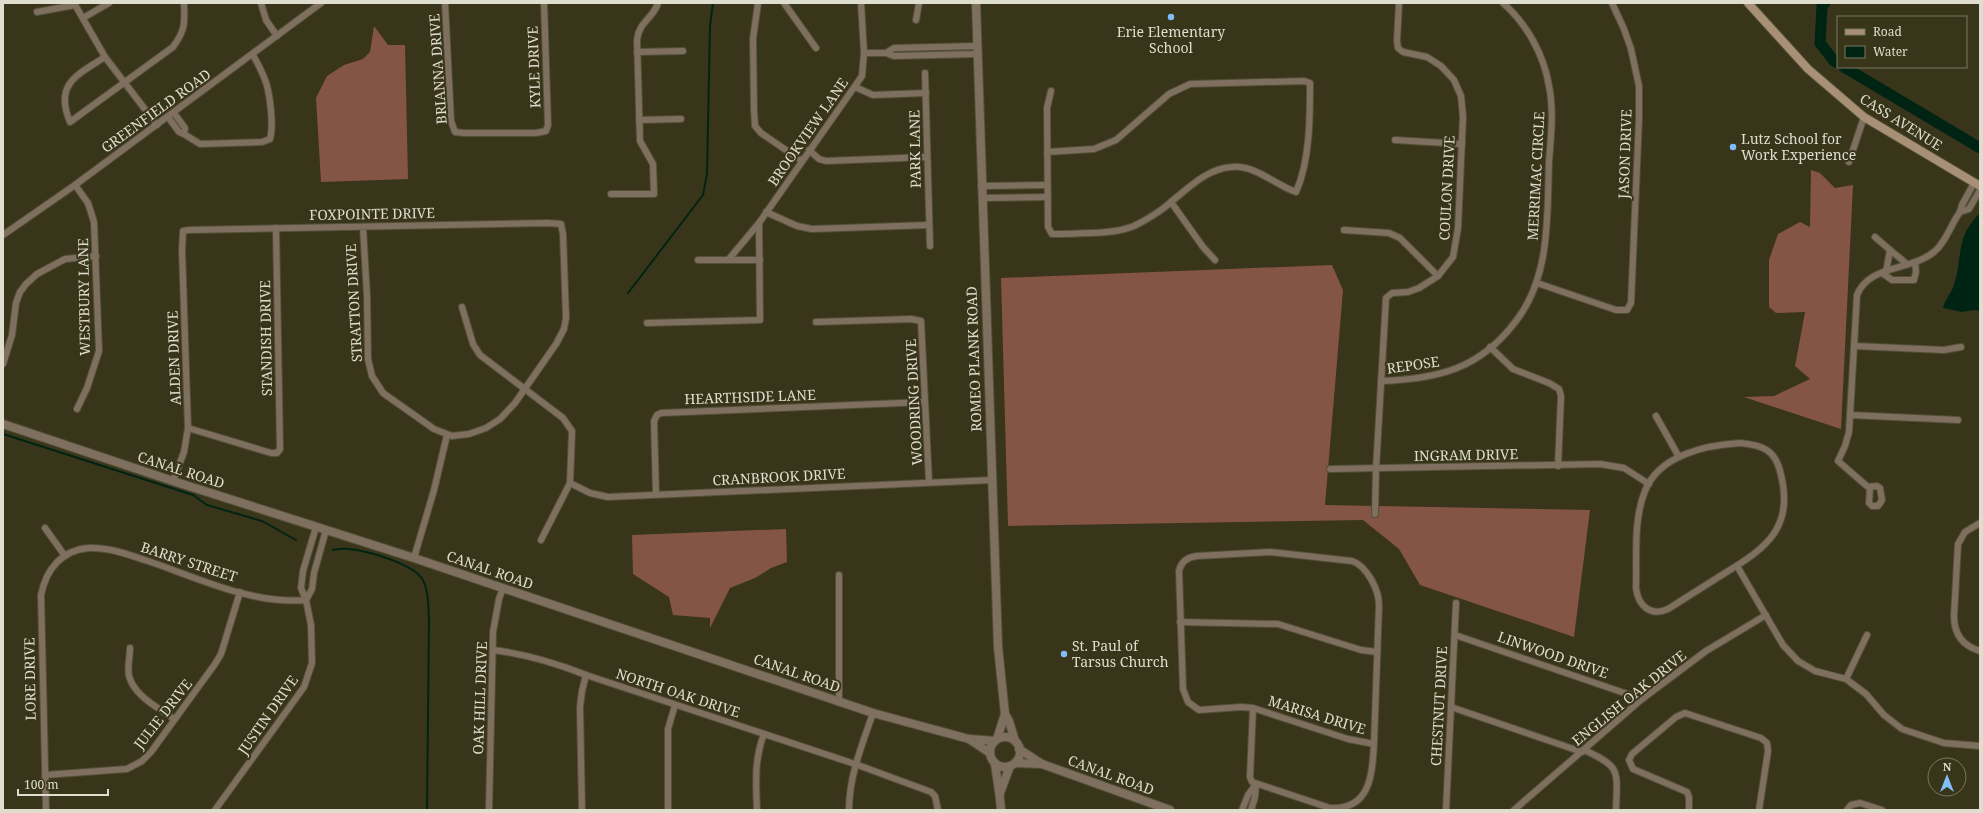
<svg xmlns="http://www.w3.org/2000/svg" width="1983" height="813" font-family="'Noto Serif',serif">
	<rect width="100%" height="100%" fill="#39351a"/>
	<g fill="#845544">
		<polygon points="374,26 388,45 405,45 408,179 321,182 316,98 327,76 344,65 363,59 370,52"/>
		<polygon points="1811,170 1820,173 1835,188 1853,185 1841,429 1744,397 1774,396 1810,379 1795,366 1805,312 1776,313 1769,307 1769,260 1778,234 1800,222 1810,227"/>
		<polygon points="1332,265 1343,290 1325,505 1590,510 1574,637 1420,585 1399,549 1363,520 1008,526 1001,278"/>
		<polygon points="786,529 787,562 771,568 755,578 730,588 710,628 710,618 673,615 669,597 633,574 632,535"/>
	</g>
	<path fill="#002414" d="M1978,215H1980V311L1974,310L1962,312L1943,308C1945,299 1951,294 1954,285C1963,257 1955,239 1978,215Z"/>
	<g fill="none" stroke-linecap="round" stroke-linejoin="round">
		<g stroke="#002414" stroke-width="2">
			<polyline points="628,293 703,195 707,174 710,26 713,3"/>
			<polyline points="3,434 193,495 207,505 262,521 296,540"/>
			<path d="M333,550C338,549 343,548 348,549C366,550 414,564 423,580C429,592 428,606 429,619L427,810"/>
		</g>
		<g stroke="#002414" stroke-width="11">
			<polyline points="1825,3 1822,6 1820,43 1834,61 1838,63"/>
			<polyline points="1844,67 1980,148"/>
		</g>
		<g stroke="#545037" stroke-width="8">
			<g id="minor">
				<polyline points="74,3 105,57 157,125"/>
				<polyline points="261,3 266,20 277,36"/>
				<polyline points="445,3 451,121 455,132 464,133 536,133 546,131 548,125 544,3"/>
				<polyline points="758,3 753,39 754,110 755,126 761,133 802,161"/>
				<polyline points="784,3 816,48"/>
				<polyline points="37,12 75,5"/>
				<polyline points="83,18 109,3"/>
				<polyline points="916,20 919,3"/>
				<polyline points="977,46 894,48 886,53 894,56 977,54"/>
				<polyline points="637,52 683,51"/>
				<polyline points="864,53 886,53"/>
				<path d="M105,57C77,75 54,84 70,122L173,47C185,31 185,23 184,3"/>
				<polyline points="925,73 930,246"/>
				<polyline points="855,87 873,95 926,93"/>
				<polyline points="168,117 179,132 184,134 185,128 174,113"/>
				<polyline points="639,120 681,119"/>
				<path d="M184,134L200,144L262,142L270,139C274,125 270,91 264,77C261,70 257,62 253,55"/>
				<polyline points="1395,140 1462,144"/>
				<polyline points="809,150 819,159 826,161 927,157"/>
				<path d="M1047,152L1094,149L1116,140L1169,94L1190,84L1304,81L1310,83C1310,117 1310,161 1296,192C1275,185 1256,165 1232,167C1206,168 1184,192 1165,207C1156,214 1144,221 1134,226C1113,235 1078,233 1055,234H1052L1048,227L1047,108L1051,91"/>
				<polyline points="1849,162 1864,117"/>
				<polyline points="1974,183 1962,205 1960,212 1969,209 1980,190"/>
				<polyline points="75,185 88,203 94,222 99,351 87,388 77,409"/>
				<polyline points="981,186 1047,185"/>
				<path d="M611,194H654L653,164L640,141L637,40C639,21 653,19 658,3"/>
				<polyline points="982,198 1048,197"/>
				<polyline points="1171,202 1203,247 1215,260"/>
				<polyline points="766,212 797,226 812,229 929,225"/>
				<polyline points="1344,230 1389,233 1400,238 1438,276"/>
				<polyline points="3,235 75,185 321,3"/>
				<polyline points="1875,237 1890,250"/>
				<polyline points="729,259 759,223"/>
				<polyline points="698,260 760,260"/>
				<polyline points="1886,272 1890,250 1907,264"/>
				<polyline points="1882,273 1892,280 1914,280 1916,272 1915,262"/>
				<polyline points="1537,283 1616,310 1627,310 1631,303 1639,119 1639,86 1631,49 1624,29 1612,3"/>
				<polyline points="462,307 473,344 480,355 563,418 572,431 570,483 541,540"/>
				<polyline points="816,322 911,319 921,321 929,482"/>
				<polyline points="647,323 760,320 759,223 862,76 864,53 861,3"/>
				<polyline points="1854,346 1944,350 1961,347"/>
				<polyline points="1490,347 1513,369 1549,383 1559,389 1561,396 1558,466"/>
				<polyline points="3,364 12,335 16,303 20,292 26,284 37,274 65,259 96,256"/>
				<path d="M1381,381C1438,379 1480,369 1516,321C1551,276 1547,215 1549,161C1551,137 1554,110 1549,86C1544,55 1527,24 1503,3"/>
				<polyline points="1850,415 1958,420"/>
				<polyline points="1656,416 1679,457"/>
				<polyline points="188,428 271,453 277,453 280,449 276,228"/>
				<path d="M1740,443C1763,445 1776,450 1781,475C1794,528 1766,548 1725,573C1706,585 1687,597 1668,609C1651,617 1638,606 1636,588C1637,557 1633,520 1645,491C1659,455 1706,445 1740,443Z"/>
				<polyline points="1330,469 1600,464 1624,468 1649,484"/>
				<polyline points="173,481 184,452 188,428 182,250 183,231 189,230 548,223 561,224 563,234 566,318 564,329 556,344 515,403 500,419 486,428 469,434 452,436 434,429 383,393 372,376 368,359 367,296 363,227"/>
				<polyline points="570,483 590,493 608,497 992,480"/>
				<path d="M1870,488L1869,503L1872,506H1878L1882,500L1880,488L1877,486L1868,487L1838,461L1845,446L1849,432L1857,295C1869,264 1913,271 1935,251C1946,242 1951,224 1960,212"/>
				<polyline points="656,494 654,421 657,415 661,413 925,402"/>
				<polyline points="1375,514 1376,469 1386,298 1392,293 1408,292 1419,288 1438,276 1453,257 1458,228 1463,117 1461,96 1454,80 1441,66 1427,57 1403,52 1398,48 1397,41 1399,3"/>
				<path d="M1980,523L1965,532L1958,544L1954,616C1954,634 1963,646 1980,651"/>
				<polyline points="316,527 303,571 301,588 306,600 312,589 314,573 326,530"/>
				<polyline points="45,528 65,556"/>
				<polyline points="414,558 434,490 447,435"/>
				<polyline points="1737,566 1783,645 1798,661 1815,671 1846,679 1866,694 1884,715 1902,729 1944,743 1980,746"/>
				<polyline points="839,575 839,701"/>
				<polyline points="1180,622 1278,624 1361,650 1377,652"/>
				<polyline points="1455,635 1642,699"/>
				<path d="M130,648C130,656 127,668 129,676C134,696 159,708 174,719"/>
				<path d="M493,650C526,654 556,663 586,675L855,764L931,792L935,796L938,810"/>
				<polyline points="1846,679 1867,635"/>
				<polyline points="1451,707 1582,752"/>
				<path d="M1253,708L1250,777L1252,782L1330,808C1371,810 1372,774 1374,744L1379,605C1379,590 1367,566 1352,561L1270,552L1197,556C1187,557 1181,562 1179,571L1183,689L1188,702L1199,710L1241,707L1253,708L1348,739L1374,744"/>
				<path d="M1584,750C1622,767 1617,771 1616,810"/>
				<polyline points="45,775 127,769 142,761 151,752 215,664 221,654 240,592"/>
				<path d="M46,810L41,595C46,570 61,550 89,548C109,547 129,555 148,561C198,578 253,605 306,600L311,625L312,663L304,687L215,810"/>
				<polyline points="489,810 493,632 499,599 503,588"/>
				<polyline points="582,810 580,707 582,691 586,675"/>
				<polyline points="668,810 668,729 675,705"/>
				<path d="M757,810C756,784 754,759 764,734"/>
				<path d="M849,810C849,776 862,745 873,713"/>
				<polyline points="1242,810 1248,795 1256,784 1255,797 1251,810"/>
				<polyline points="1446,810 1456,603"/>
				<polyline points="1514,810 1642,699 1706,651 1766,615"/>
				<polyline points="1689,810 1689,797 1687,792 1633,769 1629,760 1632,754 1676,717 1685,713 1761,738 1767,743 1768,751 1759,810"/>
				<polyline points="1847,810 1851,805 1860,803 1882,810"/>
			</g>
		</g>
		<g stroke="#545037" stroke-width="10">
			<g id="tertiary">
				<polyline points="976,3 998,647 1005,714 1009,721 1015,741"/>
				<polyline points="3,424 173,481 414,558 873,713 969,739 995,741"/>
				<circle cx="1005" cy="752" r="15"/>
				<polyline points="969,739 990,753"/>
				<polyline points="997,739 1005,714"/>
				<polyline points="1019,749 1042,764 1170,810"/>
				<polyline points="1015,763 1042,764"/>
				<path d="M995,764C997,779 1000,794 1001,810"/>
				<polyline points="1000,793 1010,766"/>
			</g>
		</g>
		<g stroke="#545037" stroke-width="10">
			<polyline id="secondary" points="1748,3 1808,69 1864,117 1980,186"/>
		</g>
		<use href="#minor" stroke="#7e6f5f" stroke-width="6"/>
		<use href="#tertiary" stroke="#7e6f5f" stroke-width="8"/>
		<use href="#secondary" stroke="#a79076" stroke-width="8"/>
	</g>
	<g fill="#81bdfa" stroke="#39351a" stroke-width="1.5">
		<circle cx="1171" cy="17" r="4"/>
		<circle cx="1733" cy="147" r="4"/>
		<circle cx="1064" cy="654" r="4"/>
	</g>
	<g text-anchor="middle" stroke-width="4" stroke-linejoin="round" paint-order="stroke">
		<g font-size="14" fill="#dfddcd" stroke="#39351a" text-anchor="start">
			<text x="1171" y="37" text-anchor="middle">Erie Elementary<tspan x="1171" dy="16">School</tspan></text>
			<text x="1741" y="144">Lutz School for<tspan x="1741" dy="16">Work Experience</tspan></text>
			<text x="1072" y="651">St. Paul of<tspan x="1072" dy="16">Tarsus Church</tspan></text>
		</g>
		<g font-size="14" fill="#dfddcd" stroke="#39351a">
			<text transform="translate(534 67) rotate(-92)" y="5">KYLE DRIVE</text>
			<text transform="translate(438 69) rotate(-94)" y="5">BRIANNA DRIVE</text>
			<text transform="translate(156 111) rotate(-36)" y="5">GREENFIELD ROAD</text>
			<text transform="translate(1901 122) rotate(32)" y="5">CASS AVENUE</text>
			<text transform="translate(808 132) rotate(-55)" y="5">BROOKVIEW LANE</text>
			<text transform="translate(915 149) rotate(-91)" y="5">PARK LANE</text>
			<text transform="translate(1625 154) rotate(-88)" y="5">JASON DRIVE</text>
			<text transform="translate(1536 176) rotate(-87)" y="5">MERRIMAC CIRCLE</text>
			<text transform="translate(1447 188) rotate(-87)" y="5">COULON DRIVE</text>
			<text transform="translate(372 214) rotate(-1)" y="5">FOXPOINTE DRIVE</text>
			<text transform="translate(84 297) rotate(-91)" y="5">WESTBURY LANE</text>
			<text transform="translate(354 303) rotate(-93)" y="5">STRATTON DRIVE</text>
			<text transform="translate(266 338) rotate(-91)" y="5">STANDISH DRIVE</text>
			<text transform="translate(174 358) rotate(-92)" y="5">ALDEN DRIVE</text>
			<text transform="translate(974 359) rotate(-92)" y="5">ROMEO PLANK ROAD</text>
			<text transform="translate(1413 365) rotate(-8)" y="5">REPOSE</text>
			<text transform="translate(750 397) rotate(-2)" y="5">HEARTHSIDE LANE</text>
			<text transform="translate(914 402) rotate(-93)" y="5">WOODRING DRIVE</text>
			<text transform="translate(1466 455) rotate(-1)" y="5">INGRAM DRIVE</text>
			<text transform="translate(181 470) rotate(18)" y="5">CANAL ROAD</text>
			<text transform="translate(779 477) rotate(-3)" y="5">CRANBROOK DRIVE</text>
			<text transform="translate(189 562) rotate(18)" y="5">BARRY STREET</text>
			<text transform="translate(490 570) rotate(19)" y="5">CANAL ROAD</text>
			<text transform="translate(1553 655) rotate(19)" y="5">LINWOOD DRIVE</text>
			<text transform="translate(797 673) rotate(19)" y="5">CANAL ROAD</text>
			<text transform="translate(30 679) rotate(-91)" y="5">LORE DRIVE</text>
			<text transform="translate(678 693) rotate(18)" y="5">NORTH OAK DRIVE</text>
			<text transform="translate(480 698) rotate(-88)" y="5">OAK HILL DRIVE</text>
			<text transform="translate(1629 698) rotate(-39)" y="5">ENGLISH OAK DRIVE</text>
			<text transform="translate(1439 706) rotate(-87)" y="5">CHESTNUT DRIVE</text>
			<text transform="translate(163 714) rotate(-52)" y="5">JULIE DRIVE</text>
			<text transform="translate(268 715) rotate(-55)" y="5">JUSTIN DRIVE</text>
			<text transform="translate(1317 715) rotate(17)" y="5">MARISA DRIVE</text>
			<text transform="translate(1111 775) rotate(20)" y="5">CANAL ROAD</text>
		</g>
	</g>
	<rect width="1983" height="813" fill="none" stroke="#dfddcd" stroke-width="8"/>
	<rect x="1837" y="16" width="130" height="52" fill="#39351a" stroke="#7b7862"/>
	<rect x="1845" y="29" width="20" height="6" fill="#a79076" stroke="#7b7862"/>
	<text x="1873" y="36" font-size="12" fill="#dfddcd">Road</text>
	<rect x="1845" y="46" width="20" height="12" fill="#002414" stroke="#7b7862"/>
	<text x="1873" y="56" font-size="12" fill="#dfddcd">Water</text>
	<g transform="translate(1947 777)"><circle r="19" fill="#39351a" stroke="#7b7862"/>
	<path d="M0-3L7 15L0 10L-7 15Z" fill="#81bdfa"/>
	<text y="-6" font-size="11" font-weight="bold" text-anchor="middle" fill="#dfddcd">N</text>
	</g>
	<path d="M18 789v6h90v-6" fill="none" stroke="#dfddcd" stroke-width="2"/>
	<text x="24" y="789" font-size="12" fill="#dfddcd" stroke="#39351a" stroke-width="3" paint-order="stroke">100 m</text>
</svg>
